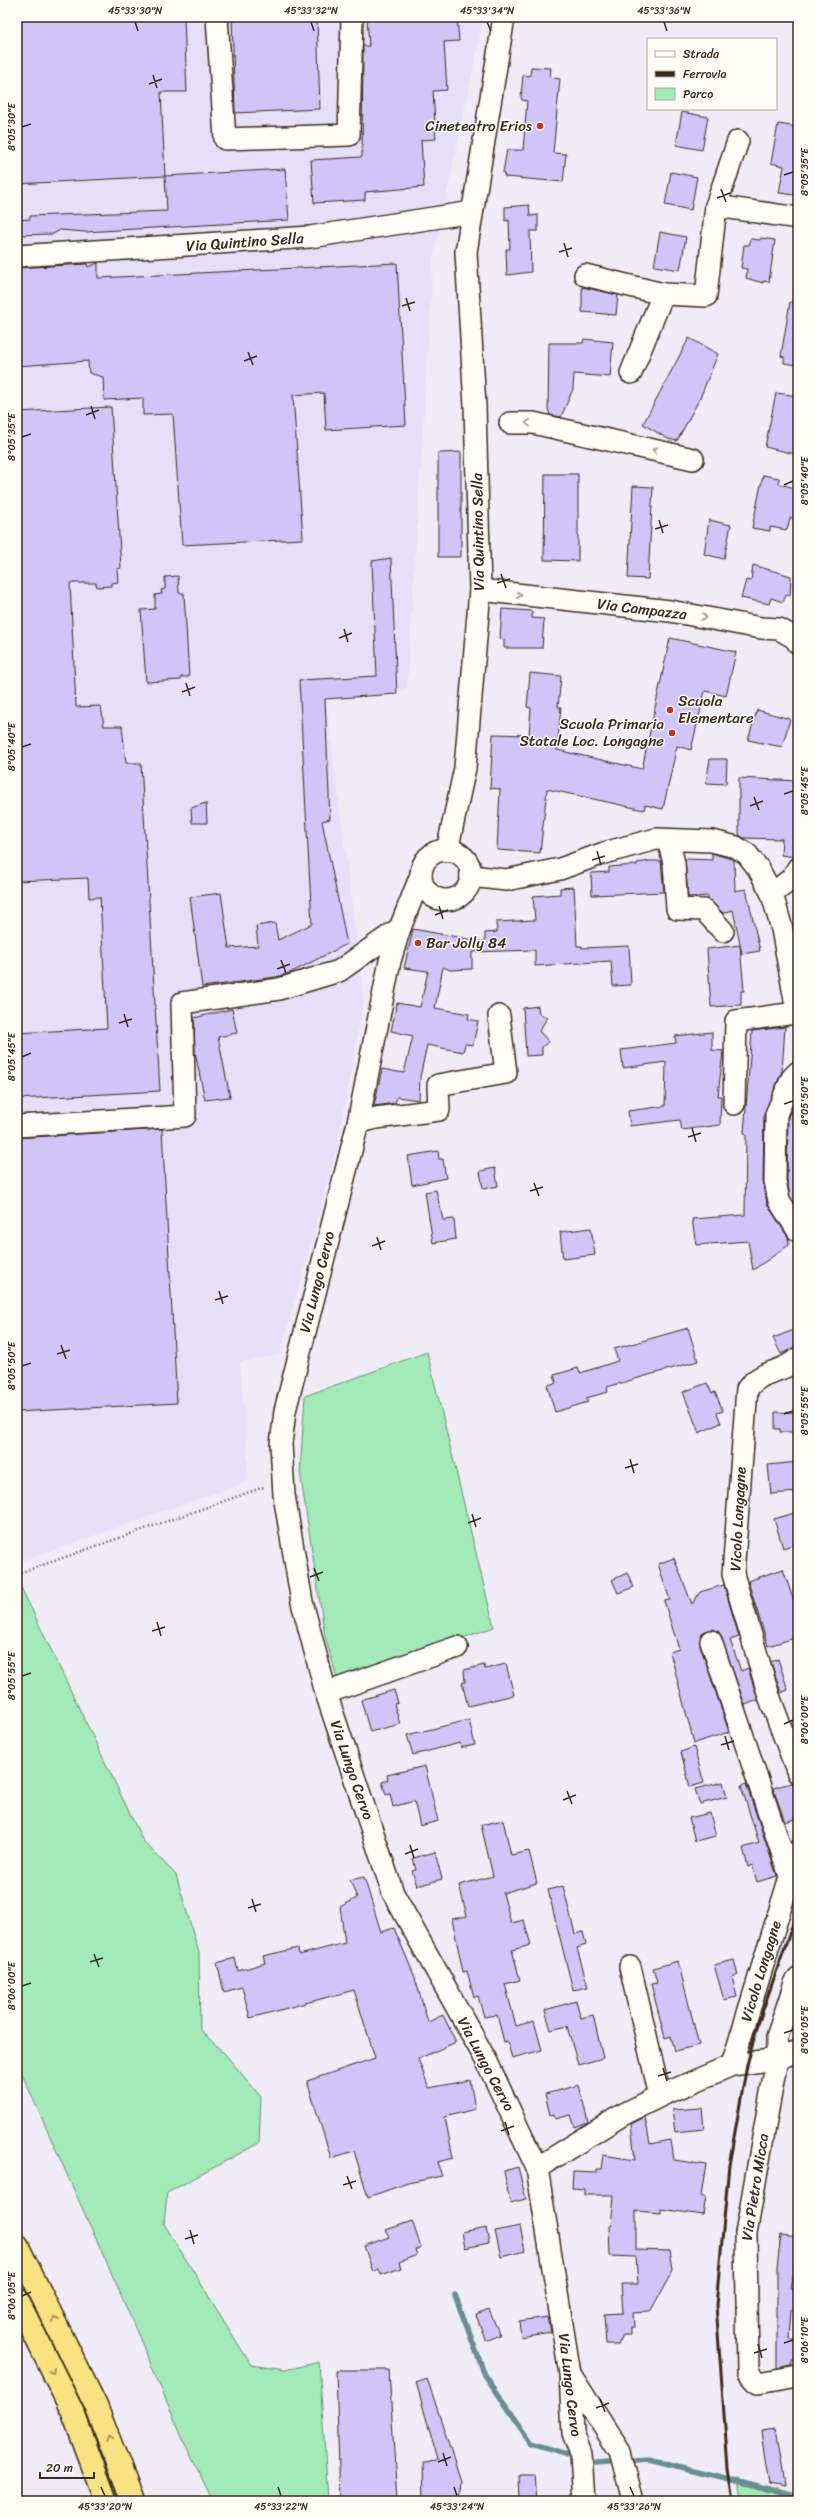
<svg xmlns="http://www.w3.org/2000/svg" width="815" height="2518" font-family="Sriracha,sans-serif">
	<rect width="100%" height="100%" fill="#efecf7"/>
	<filter id="ink" filterUnits="userSpaceOnUse"><feTurbulence type="fractalNoise" baseFrequency=".025" numOctaves="2"/><feDisplacementMap in="SourceGraphic" scale="8" xChannelSelector="R" yChannelSelector="G"/><feConvolveMatrix kernelMatrix="1 2 1 2 8 2 1 2 1" color-interpolation-filters="sRGB"/></filter>
	<g filter="url(#ink)">
		<polygon fill="#e5e0f7" points="17,17 482,17 481,31 433,260 407,690 326,699 364,1000 337,1148 280,1355 240,1362 249,1481 17,1563"/>
		<g fill="#a2ebb9" stroke="#6e8a6c">
			<polygon points="427,1352 494,1627 338,1681 325,1636 300,1472 305,1396"/>
			<polygon points="17,1579 143,1841 176,1875 199,1953 200,2030 225,2054 261,2097 259,2143 167,2193 164,2224 251,2365 285,2370 319,2362 328,2501 213,2501 185,2444 118,2288 17,2063"/>
			<polygon points="738,2478 798,2495 798,2501 741,2501"/>
		</g>
		<g fill="none" stroke-linecap="round" stroke-linejoin="round">
			<g stroke="#678e94" stroke-width="5.5">
				<polyline points="455,2295 485,2375 532,2443 576,2457"/>
				<polyline points="586,2460 596,2463 649,2459 750,2484 798,2499"/>
			</g>
		</g>
		<g fill="#cfc5f8" stroke="#3b2a1e">
			<polygon points="17,17 184,17 187,92 161,92 165,176 285,169 289,220 85,232 60,230 53,234 17,235 17,220 30,219 30,216 167,211 165,176 17,184"/>
			<polygon points="232,17 317,17 320,109 235,113"/>
			<polygon points="367,17 457,17 459,41 444,42 447,90 433,91 436,139 421,140 424,187 365,192 365,200 314,203 311,160 362,157 363,46 369,46"/>
			<polygon points="531,67 551,68 550,77 560,79 553,153 566,154 563,182 505,177 503,172 507,150 523,150 527,101 522,100 521,97 523,75 530,76"/>
			<polygon points="682,112 708,117 702,150 676,145"/>
			<polygon points="778,124 798,127 798,176 795,195 779,193 784,166 771,163"/>
			<polygon points="671,172 697,177 691,210 665,205"/>
			<polygon points="529,205 530,216 538,215 538,231 530,231 531,272 507,275 506,249 510,249 509,220 505,221 505,207"/>
			<polygon points="660,232 686,237 680,270 654,266"/>
			<polygon points="761,238 775,240 769,282 763,281 763,283 746,278 747,269 741,268 744,245 749,245 750,239 760,240"/>
			<polygon points="98,263 98,278 397,263 406,425 326,430 324,393 293,395 303,539 182,545 173,414 143,415 143,398 104,400 103,377 89,373 88,361 17,366 17,268 87,264 88,267"/>
			<polygon points="582,287 618,295 616,315 582,312"/>
			<polygon points="790,302 798,302 798,365 784,363 784,357 781,356"/>
			<polygon points="689,338 718,354 700,398 677,441 668,439 643,424"/>
			<polygon points="584,339 613,342 610,377 574,374 573,389 561,417 550,415 548,409 549,343 583,343"/>
			<polygon points="776,393 798,396 798,439 795,454 765,447"/>
			<polygon points="111,407 121,568 117,569 118,582 111,583 111,586 97,587 96,583 70,583 76,707 101,706 104,726 122,726 126,763 141,763 160,1091 17,1099 17,1033 107,1028 100,897 89,898 88,878 17,881 17,412"/>
			<polygon points="461,452 461,557 438,557 438,453"/>
			<polygon points="545,474 578,474 578,561 544,560"/>
			<polygon points="763,475 779,478 779,484 795,488 794,500 797,501 794,518 790,518 787,530 770,527 770,531 752,528"/>
			<polygon points="633,486 653,487 648,579 628,578"/>
			<polygon points="709,520 731,525 724,559 704,554"/>
			<polygon points="391,558 397,694 325,699 330,819 322,821 347,944 290,973 276,977 202,987 190,897 221,893 229,948 258,946 256,926 275,923 278,940 312,924 299,680 377,676 372,561"/>
			<polygon points="753,565 791,576 790,596 786,595 783,602 771,598 769,604 741,598 746,580 751,581"/>
			<polygon points="178,576 179,593 184,593 189,677 181,677 181,680 146,682 141,610 155,609 155,595 162,594 161,590 165,589 165,577"/>
			<polygon points="502,609 532,611 532,618 544,619 542,648 504,648 504,640 500,639"/>
			<polygon points="670,638 736,652 726,696 705,691 691,750 677,746 663,809 645,805 644,810 547,789 540,853 497,850 500,789 490,788 493,734 529,735 531,708 527,707 530,673 561,676 558,707 561,707 557,750 642,769"/>
			<polygon points="757,710 790,719 782,747 748,740"/>
			<polygon points="710,759 727,759 726,784 706,783"/>
			<polygon points="739,778 798,781 796,857 781,855 782,839 744,838 739,835"/>
			<polygon points="206,803 207,823 192,823 191,808"/>
			<polygon points="712,853 734,860 735,891 746,889 760,951 742,954 733,910 723,913 708,899 708,896 688,897 685,859 712,860"/>
			<polygon points="650,861 661,861 664,892 592,895 591,873 609,872 609,867 637,865 637,863"/>
			<polygon points="574,887 577,946 582,946 582,948 629,946 631,985 613,986 611,961 535,966 535,950 472,952 472,969 450,970 443,967 435,1008 469,1014 468,1019 478,1021 473,1045 465,1044 463,1052 427,1045 420,1077 419,1100 397,1097 395,1103 374,1106 382,1069 404,1073 413,1036 391,1031 397,1003 420,1007 428,971 404,968 413,929 485,942 485,933 497,932 496,922 535,920 533,896 560,894 560,888"/>
			<polygon points="740,945 744,991 741,991 741,1005 711,1007 707,949"/>
			<polygon points="538,1006 539,1014 547,1018 539,1031 549,1042 542,1047 542,1055 526,1056 523,1008"/>
			<polygon points="232,1009 237,1033 218,1037 230,1097 205,1100 195,1052 194,1018"/>
			<polygon points="785,1027 782,1071 764,1114 763,1181 767,1204 788,1237 789,1245 753,1270 748,1241 696,1245 692,1219 745,1215 746,1134 744,1133 752,1031"/>
			<polygon points="712,1032 712,1050 723,1051 718,1096 721,1096 720,1125 682,1130 680,1120 630,1126 628,1111 665,1106 666,1062 623,1068 621,1050 676,1043 675,1036"/>
			<polygon points="798,1096 798,1204 795,1204 790,1196 787,1180 788,1117"/>
			<polygon points="162,1129 177,1403 17,1412 17,1138"/>
			<polygon points="438,1151 439,1159 443,1159 446,1178 412,1185 408,1156"/>
			<polygon points="495,1168 498,1186 483,1189 480,1171"/>
			<polygon points="436,1190 443,1220 454,1219 456,1239 433,1243 425,1192"/>
			<polygon points="591,1228 595,1255 563,1259 560,1232"/>
			<polygon points="688,1328 698,1361 607,1387 608,1392 586,1398 588,1402 555,1412 547,1385 556,1383 554,1375 578,1368 580,1373 618,1361 614,1349"/>
			<polygon points="794,1330 798,1346 781,1354 773,1338"/>
			<polygon points="707,1383 712,1393 715,1392 723,1411 717,1413 721,1423 699,1433 683,1392"/>
			<polygon points="775,1412 798,1413 798,1432 780,1432 780,1429 775,1429"/>
			<polygon points="798,1462 798,1492 771,1494 768,1465"/>
			<polygon points="798,1512 798,1543 783,1548 774,1519"/>
			<polygon points="674,1558 692,1604 700,1592 724,1585 739,1637 730,1640 741,1671 748,1668 758,1700 745,1705 719,1632 713,1629 702,1633 700,1645 729,1732 694,1743 670,1652 679,1649 664,1601 670,1600 658,1564"/>
			<polygon points="783,1569 798,1614 798,1637 768,1646 748,1581"/>
			<polygon points="627,1573 634,1587 618,1593 612,1580"/>
			<polygon points="778,1659 788,1690 781,1693 771,1662"/>
			<polygon points="506,1664 514,1695 468,1706 462,1683 465,1682 464,1670 484,1665 485,1669"/>
			<polygon points="394,1690 398,1703 394,1704 400,1724 370,1732 361,1700"/>
			<polygon points="469,1720 475,1745 461,1748 460,1743 413,1755 407,1735"/>
			<polygon points="694,1747 704,1783 690,1787 681,1752"/>
			<polygon points="425,1766 438,1821 420,1826 414,1801 393,1807 390,1794 386,1795 382,1782 388,1780 387,1775"/>
			<polygon points="723,1782 727,1797 700,1804 695,1789"/>
			<polygon points="791,1783 798,1785 798,1815 794,1816 794,1819 785,1822 773,1788"/>
			<polygon points="746,1784 777,1876 757,1882 752,1865 748,1867 743,1848 759,1843 741,1786"/>
			<polygon points="710,1813 716,1836 695,1841 689,1818"/>
			<polygon points="503,1820 511,1855 529,1851 537,1883 503,1893 511,1923 524,1920 531,1945 512,1950 520,1980 505,1984 516,2026 534,2021 542,2050 512,2058 507,2041 504,2042 497,2015 484,2017 478,1996 474,1997 467,1971 463,1972 452,1919 467,1916 459,1885 493,1876 481,1825"/>
			<polygon points="435,1852 442,1879 417,1886 412,1871 416,1870 413,1858"/>
			<polygon points="364,1877 381,1932 394,1928 414,1975 428,2022 443,2015 456,2042 418,2059 429,2088 470,2080 475,2109 445,2117 453,2158 437,2162 442,2176 408,2183 368,2197 354,2151 331,2158 307,2081 375,2058 354,1990 250,2018 242,1987 224,1992 217,1963 235,1958 238,1971 265,1963 263,1956 298,1948 299,1955 345,1943 340,1907 357,1898 350,1880"/>
			<polygon points="563,1886 575,1934 583,1932 586,1945 577,1948 588,1987 573,1990 548,1890"/>
			<polygon points="734,1960 738,1975 732,1977 737,1997 724,2000 714,1965"/>
			<polygon points="678,1961 699,2045 675,2051 671,2036 665,2038 651,1984 657,1983 653,1968"/>
			<polygon points="576,2001 581,2018 593,2015 603,2058 578,2065 567,2026 551,2030 545,2010"/>
			<polygon points="579,2085 588,2122 575,2127 571,2115 555,2119 554,2114 550,2115 545,2094"/>
			<polygon points="702,2108 704,2129 675,2132 672,2110"/>
			<polygon points="645,2117 650,2144 671,2140 674,2160 706,2165 701,2195 706,2197 703,2215 661,2209 661,2213 636,2211 636,2250 670,2251 673,2270 650,2312 633,2313 634,2327 630,2327 630,2335 623,2335 618,2345 606,2345 604,2314 623,2313 621,2284 638,2284 636,2257 610,2256 609,2226 611,2226 614,2195 584,2195 584,2189 572,2188 573,2172 596,2173 596,2169 601,2169 603,2155 635,2160 631,2124"/>
			<polygon points="518,2167 526,2199 510,2203 504,2171"/>
			<polygon points="412,2221 421,2247 415,2250 417,2255 399,2262 401,2268 381,2275 379,2269 373,2272 364,2246 389,2237 386,2230"/>
			<polygon points="520,2226 525,2251 501,2257 495,2231"/>
			<polygon points="486,2227 489,2243 465,2248 462,2232"/>
			<polygon points="781,2235 798,2237 798,2258 795,2258 790,2288 798,2288 798,2309 792,2309 790,2339 798,2339 798,2360 791,2361 791,2365 777,2368 777,2266"/>
			<polygon points="489,2310 500,2335 486,2341 476,2315"/>
			<polygon points="548,2317 551,2332 521,2337 519,2321"/>
			<polygon points="336,2370 389,2370 397,2501 340,2501"/>
			<polygon points="427,2378 461,2481 459,2500 424,2500 423,2462 438,2461 416,2382"/>
			<polygon points="776,2428 781,2458 785,2486 770,2483 766,2461 762,2430"/>
			<polygon points="519,2475 535,2475 537,2501 520,2501"/>
		</g>
		<g fill="none" stroke-linecap="round" stroke-linejoin="round">
			<g stroke="#3b2a1e" stroke-width="24">
				<g id="minor">
					<polyline points="217,17 225,139 349,135 352,17"/>
					<polyline points="716,206 798,218"/>
					<polyline points="17,256 310,237 472,212"/>
					<polyline points="585,275 663,294"/>
					<polyline points="631,373 663,294 706,296 716,206 738,141"/>
					<polyline points="510,423 533,423 693,459"/>
					<polyline points="480,590 670,611 761,628 779,629 795,638 798,643"/>
					<polyline points="668,840 674,863 677,909 704,910 723,931"/>
					<circle cx="446" cy="875" r="25"/>
					<polyline points="447,851 465,768 480,590 475,406 466,252 504,17"/>
					<polyline points="421,875 400,928 390,961 358,1123 285,1411 281,1444 284,1495 302,1602 326,1693 393,1893 486,2060 537,2168 570,2374 573,2433 581,2454 584,2501"/>
					<polyline points="471,876 506,880 560,869 604,853 656,839 712,841 736,847 747,854 758,868 772,894 782,929 798,1016"/>
					<polyline points="772,894 791,879 798,868"/>
					<polyline points="798,1072 792,1078 776,1114 775,1181 779,1201 798,1231"/>
					<polyline points="734,1104 736,1021 796,1013"/>
					<polyline points="358,1123 376,1118 439,1110 438,1085 506,1073 499,1016"/>
					<polyline points="17,1126 185,1116 182,1003 279,989 339,971 400,928"/>
					<path d="M798,1358C783,1374 763,1368 747,1389L733,1574L769,1696L798,1773"/>
					<polyline points="711,1641 790,1876"/>
					<polyline points="326,1693 457,1647"/>
					<polyline points="630,1967 660,2096"/>
					<polyline points="798,1979 795,1983 777,2037 777,2059 746,2233 748,2372 758,2383 798,2376"/>
					<polyline points="732,2065 798,1851"/>
					<polyline points="537,2168 622,2115 660,2096 732,2065 777,2059 798,2051"/>
					<polyline points="572,2377 620,2452 633,2501"/>
				</g>
			</g>
			<g stroke="#3b2a1e" stroke-width="25">
				<g id="highway">
					<polyline points="17,2245 96,2406 133,2501"/>
					<polyline points="17,2299 73,2413 106,2501"/>
				</g>
			</g>
			<polyline stroke="#3b2a1e" stroke-width="2.5" stroke-dasharray="1 3" stroke-linecap="butt" points="17,1574 264,1487"/>
			<use href="#minor" stroke="#fdfcf7" stroke-width="21"/>
			<use href="#highway" stroke="#f8e281" stroke-width="22"/>
			<polyline stroke="#3b2a1e" stroke-width="3" points="733,2501 728,2469 716,2305 729,2165 747,2065 757,2027 798,1909"/>
		</g>
		<defs><path id="oneway-chevron" d="M-2-3.5L2.5 0L-2 3.5" fill="none" stroke-width="1.6" stroke-linecap="round" stroke-linejoin="round"/></defs>
		<g stroke="#9c938a">
			<use href="#oneway-chevron" transform="translate(528 423) rotate(-179)"/>
			<use href="#oneway-chevron" transform="translate(655 450) rotate(-167)"/>
			<use href="#oneway-chevron" transform="translate(519 595) rotate(6)"/>
			<use href="#oneway-chevron" transform="translate(704 617) rotate(11)"/>
		</g>
		<g stroke="#9a8650">
			<use href="#oneway-chevron" transform="translate(55 2320) rotate(-116)"/>
			<use href="#oneway-chevron" transform="translate(52 2371) rotate(64)"/>
			<use href="#oneway-chevron" transform="translate(109 2438) rotate(-111)"/>
		</g>
	</g>
	<path fill="none" stroke="#3b2a1e" stroke-width="1.5" d="M135,22L138,31M311,22L314,31M487,22L491,31M664,22L667,31M153,75L157,88M149,84L162,79M22,127L31,124M784,175L793,172M721,189L726,202M717,198L730,193M564,243L568,257M559,252L572,248M406,298L410,311M402,306L415,302M248,352L253,365M244,361L257,356M91,406L95,419M86,415L99,410M22,437L31,434M784,485L793,481M659,520L663,533M655,529L668,525M501,574L506,588M497,583L510,579M344,629L348,642M339,638L352,633M186,683L190,696M182,692L195,687M22,747L31,744M784,794L793,791M754,797L759,810M750,806L763,801M597,851L601,865M592,860L605,856M439,906L443,919M435,915L448,910M281,960L286,973M277,969L290,964M124,1014L128,1027M119,1023L132,1019M22,1057L31,1053M784,1104L793,1101M692,1128L696,1142M688,1137L701,1133M534,1183L539,1196M530,1191L543,1187M377,1237L381,1250M372,1246L385,1241M219,1291L223,1304M215,1300L228,1296M61,1345L66,1359M57,1354L70,1350M22,1366L31,1363M784,1414L793,1411M630,1459L634,1473M625,1468L638,1464M472,1514L476,1527M468,1523L481,1518M314,1568L319,1581M310,1577L323,1572M157,1622L161,1636M152,1631L165,1627M22,1676L31,1673M784,1724L793,1720M725,1736L729,1750M721,1745L734,1741M567,1791L572,1804M563,1800L576,1795M410,1845L414,1858M405,1854L418,1849M252,1899L256,1912M248,1908L261,1904M94,1954L99,1967M90,1962L103,1958M22,1986L31,1983M784,2033L793,2030M663,2068L667,2081M658,2076L671,2072M505,2122L509,2135M501,2131L514,2126M347,2176L352,2189M343,2185L356,2181M190,2230L194,2244M185,2239L198,2235M22,2296L31,2292M784,2343L793,2340M758,2344L762,2358M754,2353L767,2349M600,2399L605,2412M596,2408L609,2403M443,2453L447,2466M438,2462L451,2457M101,2487L105,2496M278,2487L281,2496M454,2487L457,2496M630,2487L634,2496"/>
	<g fill="#c8321e" stroke="#fdfcf7" stroke-width="1.5">
		<circle cx="540" cy="126" r="4"/>
		<circle cx="670" cy="710" r="4"/>
		<circle cx="672" cy="733" r="4"/>
		<circle cx="418" cy="943" r="4"/>
	</g>
	<g text-anchor="middle" stroke-width="3" stroke-linejoin="round" paint-order="stroke">
		<g font-size="15" fill="#3b2a1e" stroke="#fdfcf7" text-anchor="end">
			<text x="532" y="131">Cineteatro Erios</text>
			<text x="678" y="706" text-anchor="start">Scuola<tspan x="678" dy="17">Elementare</tspan></text>
			<text x="664" y="729">Scuola Primaria<tspan x="664" dy="17">Statale Loc. Longagne</tspan></text>
			<text x="426" y="948" text-anchor="start">Bar Jolly 84</text>
		</g>
		<g font-size="15" fill="#3b2a1e" stroke="#fdfcf7">
			<text transform="translate(245 242) rotate(-4)" y="5">Via Quintino Sella</text>
			<text transform="translate(478 532) rotate(-91)" y="5">Via Quintino Sella</text>
			<text transform="translate(642 609) rotate(7)" y="5">Via Campazza</text>
			<text transform="translate(317 1282) rotate(-76)" y="5">Via Lungo Cervo</text>
			<text transform="translate(738 1519) rotate(-87)" y="5">Vicolo Longagne</text>
			<text transform="translate(352 1770) rotate(71)" y="5">Via Lungo Cervo</text>
			<text transform="translate(761 1971) rotate(-73)" y="5">Vicolo Longagne</text>
			<text transform="translate(486 2064) rotate(62)" y="5">Via Lungo Cervo</text>
			<text transform="translate(755 2187) rotate(-81)" y="5">Via Pietro Micca</text>
			<text transform="translate(570 2385) rotate(83)" y="5">Via Lungo Cervo</text>
		</g>
	</g>
	<rect width="815" height="2518" fill="none" stroke="#fdfcf7" stroke-width="44"/>
	<rect x="647" y="38" width="130" height="72" fill="#fdfcf7" stroke="#afa8a0"/>
	<rect x="655" y="51" width="20" height="6" fill="#fdfcf7" stroke="#afa8a0"/>
	<text x="683" y="58" font-size="12" fill="#3b2a1e">Strada</text>
	<rect x="655" y="71" width="20" height="6" fill="#3b2a1e" stroke="#afa8a0"/>
	<text x="683" y="78" font-size="12" fill="#3b2a1e">Ferrovia</text>
	<rect x="655" y="88" width="20" height="12" fill="#a2ebb9" stroke="#afa8a0"/>
	<text x="683" y="98" font-size="12" fill="#3b2a1e">Parco</text>
	<path d="M40 2472v6h54v-6" fill="none" stroke="#3b2a1e" stroke-width="2"/>
	<text x="46" y="2472" font-size="12" fill="#3b2a1e" stroke="#fdfcf7" stroke-width="3" paint-order="stroke">20 m</text>
	<rect x="22" y="22" width="771" height="2474" fill="none" stroke="#3b2a1e" stroke-width="1.5"/>
	<g font-size="10" text-anchor="middle" fill="#3b2a1e">
		<text x="135" y="14">45°33'30"N</text>
		<text x="311" y="14">45°33'32"N</text>
		<text x="487" y="14">45°33'34"N</text>
		<text x="664" y="14">45°33'36"N</text>
		<text transform="translate(11 127) rotate(-90)" y="4">8°05'30"E</text>
		<text transform="translate(804 172) rotate(-90)" y="4">8°05'35"E</text>
		<text transform="translate(11 437) rotate(-90)" y="4">8°05'35"E</text>
		<text transform="translate(804 481) rotate(-90)" y="4">8°05'40"E</text>
		<text transform="translate(11 747) rotate(-90)" y="4">8°05'40"E</text>
		<text transform="translate(804 791) rotate(-90)" y="4">8°05'45"E</text>
		<text transform="translate(11 1057) rotate(-90)" y="4">8°05'45"E</text>
		<text transform="translate(804 1101) rotate(-90)" y="4">8°05'50"E</text>
		<text transform="translate(11 1366) rotate(-90)" y="4">8°05'50"E</text>
		<text transform="translate(804 1411) rotate(-90)" y="4">8°05'55"E</text>
		<text transform="translate(11 1676) rotate(-90)" y="4">8°05'55"E</text>
		<text transform="translate(804 1720) rotate(-90)" y="4">8°06'00"E</text>
		<text transform="translate(11 1986) rotate(-90)" y="4">8°06'00"E</text>
		<text transform="translate(804 2030) rotate(-90)" y="4">8°06'05"E</text>
		<text transform="translate(11 2296) rotate(-90)" y="4">8°06'05"E</text>
		<text transform="translate(804 2340) rotate(-90)" y="4">8°06'10"E</text>
		<text x="105" y="2510">45°33'20"N</text>
		<text x="281" y="2510">45°33'22"N</text>
		<text x="457" y="2510">45°33'24"N</text>
		<text x="634" y="2510">45°33'26"N</text>
	</g>
</svg>
